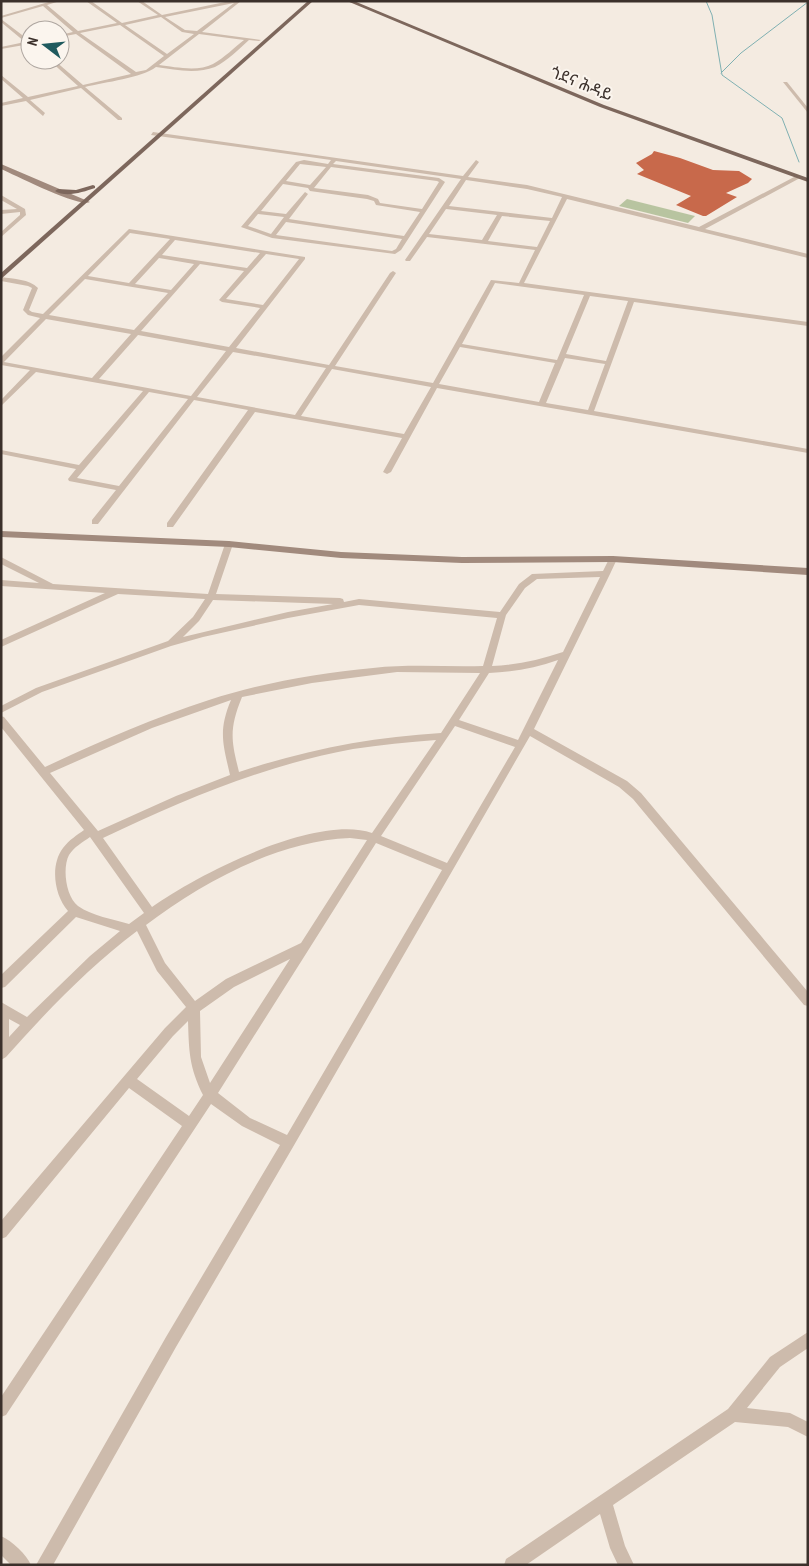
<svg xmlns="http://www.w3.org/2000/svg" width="809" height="1566" font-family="'PT Sans Narrow','Noto Sans Ethiopic',sans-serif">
	<rect width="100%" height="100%" fill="#f4ebe1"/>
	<polygon fill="#b8c4a0" points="627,199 695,216 688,223 619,206"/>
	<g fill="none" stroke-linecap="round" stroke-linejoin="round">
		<g stroke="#7fb0b2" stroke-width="1">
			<polyline points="706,1 712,15 722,75 782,118 799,162"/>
			<polyline points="721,73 741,53 808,2"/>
		</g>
	</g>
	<polygon fill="#c8694b" points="654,151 680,158 713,170 739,171 752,179 748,183 726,193 737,197 706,216 703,216 676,205 691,196 637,174 644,170 636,163 652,154"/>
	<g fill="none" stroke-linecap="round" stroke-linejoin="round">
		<g fill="#cdbbac" fill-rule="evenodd">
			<path d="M52,1H60L47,5L78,31L117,23L86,1H91L122,23L158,15L137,1H142L162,15L230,1H241L202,32L261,40L259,41L249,40C239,49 227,61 215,67C197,74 175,70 156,67C142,78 105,82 85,87L122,118V120H118L81,88L30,100L45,113L43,116L26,101L1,106V103L23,98L1,79V75L28,97L78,86L49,60H54L83,85L131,74L76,34L60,37V35L73,32L43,6L1,18V16ZM234,3L197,31L185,30L165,17ZM161,17L182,32L194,34L167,54L125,25ZM120,25L164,56L146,70L136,72L80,33ZM199,34L244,40C235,47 224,58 213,64C198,72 175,67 159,65Z"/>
			<polygon points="1,19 30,41 30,44 1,49 1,47 25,42 1,22"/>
			<polygon points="783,82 787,82 808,108 808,113"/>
			<path d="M153,132L463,176L476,160L479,162L468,177L527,185L699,227L796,176H800V178L705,229L808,254V258L567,199L524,283L808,322V326L634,302L594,411L808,449V453L437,388L391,472L387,474L383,472L402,438L255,412L173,527H167V523L248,410L194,400L98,524H92V520L116,490L69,481L68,479L76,469L1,454V450L79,465L143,391L36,372L1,406V400L30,370L1,365V357L40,318L28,315L23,310L32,288L28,286L1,281V277C14,279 29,279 38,288L29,310L32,312L43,314L129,229L305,257V259L236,348L329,365L390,273L393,271L396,273L335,366L433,383L491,280L519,283L535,250L427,237L410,261H406L405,260L461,179L336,161L333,164L439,178L445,182L401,250L395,254L272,238L241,227L296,162L304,160L328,164L331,160L151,135ZM300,164L326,167L310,185L286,181ZM331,167L437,181L439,182L422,209L380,203L378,199L368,195L314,188ZM466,180L527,189L562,197L552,218L449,206ZM283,184L308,188L310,191L367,199L374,201L376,205L420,212L404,236L289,219L308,194L305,192L286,214L261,211ZM446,209L497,215L482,240L429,234ZM258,214L284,217L271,234L248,226ZM502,216L550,221L537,247L488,241ZM286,222L402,239L396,249L392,251L276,235ZM130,233L170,239L129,283L88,276ZM175,240L260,253L247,268L162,255ZM266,254L299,259L263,305L226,299ZM159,258L194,264L171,290L135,284ZM200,264L244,271L219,300L222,302L260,308L229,347L141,331ZM85,279L168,293L134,330L49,315ZM495,283L584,295L557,360L462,344ZM590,296L628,301L606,361L566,354ZM46,319L131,334L92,378L4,362ZM138,335L226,351L191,396L99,379ZM460,347L555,363L539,402L439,384ZM233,352L326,368L295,415L197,397ZM565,358L605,364L588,410L546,403ZM332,369L431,387L404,434L301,416ZM149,392L188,399L119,486L77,478Z"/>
			<polygon points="1,195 25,209 26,215 1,237 1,232 20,215 20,212 1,214 1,210 17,209 1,200"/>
			<path d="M229,541L233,544L216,594L340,598L343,599L344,602L359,599L500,612L519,584L532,574L603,571L610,557H616L617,559L610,574L534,729L627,781L641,793L808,992V1006L804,1005L633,799L619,787L530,736L293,1147L176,1347L53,1565H36L166,1337L280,1145L242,1126L211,1104L6,1415L1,1417V1397L182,1126L129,1088L6,1237L1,1239V1221L165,1028L186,1007L157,971L137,931C89,967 46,1012 6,1057L1,1060V1002L27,1017L90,956L120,931L76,917L5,987L1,988V975L68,911C54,895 50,865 63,848C69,840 77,835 84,830L1,727V716L4,717L45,767C99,742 153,718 209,700C262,683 318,673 373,668C409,664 446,667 483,666L497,618L359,605L288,618L203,637L171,646L42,692L1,713V706L36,688L168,641L193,617L205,599L118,594L1,647V640L105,593L1,586V580L39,583L1,564V557L53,584L208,594L225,544ZM600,577L563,652C539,660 516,665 492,666L506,615L525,588L537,579ZM213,600L333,604L288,612L183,637L199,621ZM558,660L518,740L459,720L489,673C513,672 536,668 558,660ZM397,672L480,673L441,733C372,737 305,750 239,772C231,740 229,729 242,697L312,683ZM231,700C218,731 223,744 230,775L176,796L98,831L50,773L152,728ZM455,726L515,747L447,863L381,836ZM436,740L372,833C316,814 198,874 152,907L103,838C183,800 265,765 353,749C380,745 408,742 436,740ZM90,837L144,913L129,924C113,919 92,916 78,906C66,897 62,868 69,855C74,847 83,842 90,837ZM350,838L367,840L301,943L226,979L195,1001L165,963L146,925C203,882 277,841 350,838ZM376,843L442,870L287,1135L250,1118L218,1093ZM290,959L210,1083L201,1057L200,1011L234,987ZM9,1019L20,1025L9,1037ZM188,1021C189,1051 189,1067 203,1095L189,1116L137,1079L173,1036Z"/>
			<polygon points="808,1332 808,1348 780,1367 747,1408 790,1413 808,1422 808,1437 788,1427 735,1422 613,1505 625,1546 634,1565 618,1565 610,1548 600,1514 526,1565 504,1565 506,1559 728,1409 770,1357"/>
			<path d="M1,1536C12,1541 26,1554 31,1565H11L1,1555Z"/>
		</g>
		<g fill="#a18a7d" fill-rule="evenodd">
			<path d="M1,164L90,202C79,208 15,175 1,169Z"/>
			<polygon points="1,531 229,541 341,552 462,557 613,556 808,568 808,575 613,562 462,563 341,558 229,547 1,537"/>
		</g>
		<g fill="#7d675c" fill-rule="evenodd">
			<polygon points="308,1 313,1 1,279 1,273"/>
			<polygon points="347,1 354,1 604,105 808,178 808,182 600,107"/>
			<path d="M93,185L95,186V188C83,192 66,198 55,191L58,189L76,190Z"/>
		</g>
	</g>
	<g text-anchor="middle" stroke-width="4" stroke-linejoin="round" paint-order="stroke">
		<g font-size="16" fill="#3b302b" stroke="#fbf5ee">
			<text transform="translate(582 83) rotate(22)" y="6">ጎደና ሕዳይ</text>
		</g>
	</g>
	<rect width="809" height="1566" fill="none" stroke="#3b302b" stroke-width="5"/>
	<g transform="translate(45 45) rotate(286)"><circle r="24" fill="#fbf5ee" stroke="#aea6a0"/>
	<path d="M0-4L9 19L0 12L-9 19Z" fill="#1f5a5e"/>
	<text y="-8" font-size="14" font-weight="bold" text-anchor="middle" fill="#3b302b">N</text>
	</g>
</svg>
